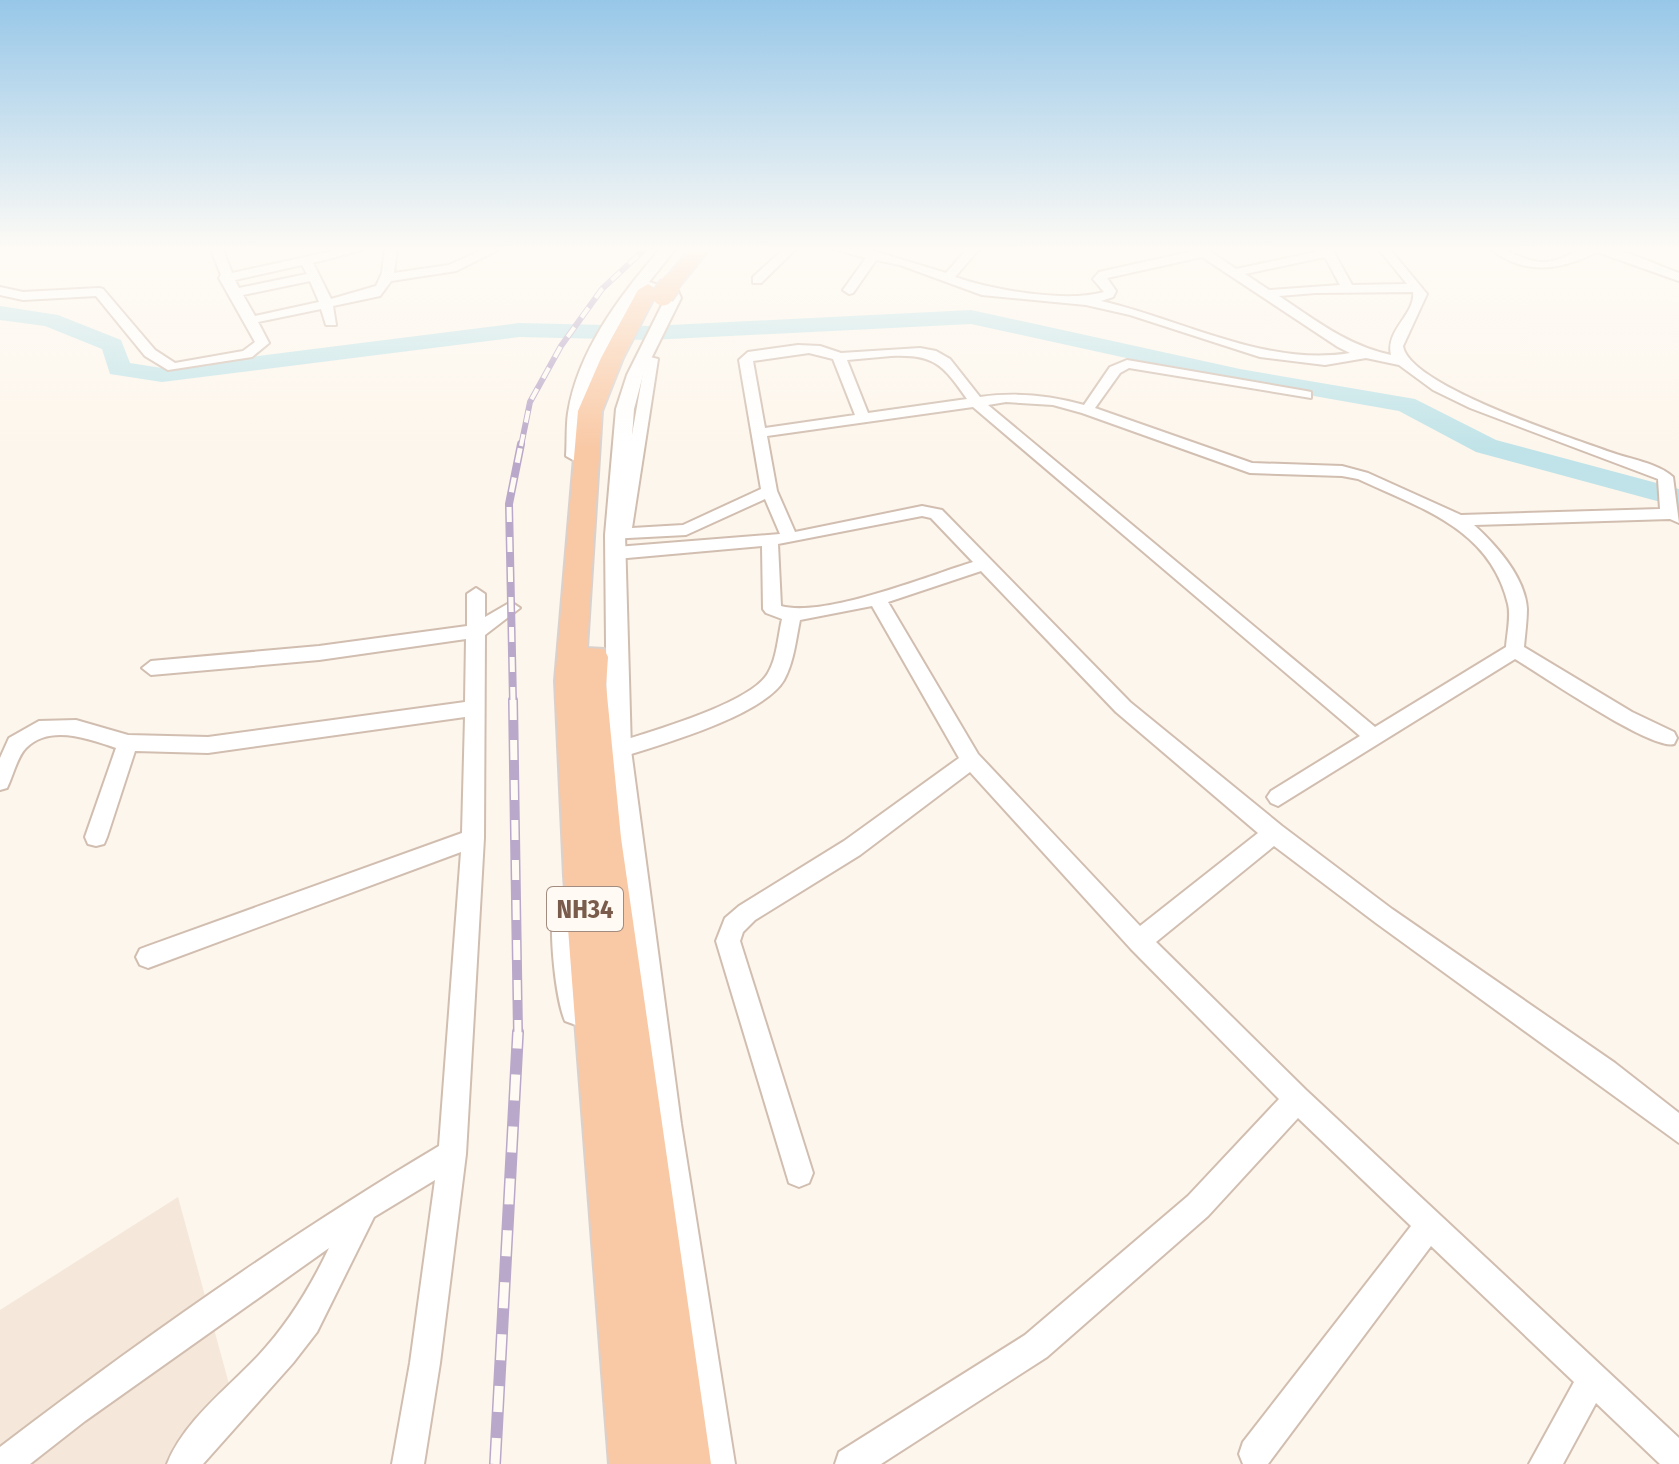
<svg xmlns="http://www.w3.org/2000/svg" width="1679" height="1464" font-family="'Fira Sans Condensed',sans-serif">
	<rect width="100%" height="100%" fill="#fdf6ec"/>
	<polygon fill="#f5e8da" points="178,1197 235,1406 197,1464 0,1464 0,1310"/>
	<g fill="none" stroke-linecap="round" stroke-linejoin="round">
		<polygon fill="#bfe3e8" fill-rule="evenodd" points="0,306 58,315 121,340 130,363 162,368 519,323 650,326 971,310 1240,369 1415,399 1496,440 1679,489 1679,507 1476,452 1399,411 1240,383 971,324 650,340 519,337 162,382 110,374 102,349 45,326 0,320"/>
		<g stroke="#d1beb0" stroke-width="4">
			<g id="minor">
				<path d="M210,247H222L232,273L351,247H374L313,263L331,299L376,286L382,273L385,247H397L394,273L449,265L488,247H504L456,271L391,281L380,296L333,306L336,325H326L321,309L258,322L269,343L252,357L168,370L145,356L96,296L23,300L0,295V287L23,292L99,288L103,289L155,350L175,363L243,351L255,342L219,278L221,275ZM302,265L307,274L239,288L235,280ZM310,281L319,302L255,316L243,295Z"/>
				<polygon points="786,247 798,247 761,283 753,283 753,277"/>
				<path d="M827,247L874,251L946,273L969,247H981L955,277C992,290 1067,303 1104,292L1093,279L1099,272L1194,251L1190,247H1204L1236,269L1321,251L1319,247H1331L1352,285L1407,284L1377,247H1388L1427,294L1403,346C1409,386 1572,438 1610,452C1629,459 1658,463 1673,477L1679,523L1670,519L1474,525C1496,545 1525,577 1527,609C1527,621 1525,635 1524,647L1632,712L1674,732L1677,738L1674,744C1652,751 1540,674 1515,659L1278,806L1271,803L1267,797L1271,791L1360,736L973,407L767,436L777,491L795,532L922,506L942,510L1130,702L1282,826L1392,909L1615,1063L1679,1113V1143L1376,923L1274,846L1156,942L1306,1090L1679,1438V1464H1660L1596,1403L1563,1464H1529L1574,1382L1431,1246L1268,1464H1243L1239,1454L1243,1442L1411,1226L1298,1118L1208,1216L1047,1357L881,1464H835L839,1452L1025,1335L1188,1196L1279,1099L1131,949L970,772L860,855L755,920L743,932L740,941L813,1173L809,1183L799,1187L789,1183L716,941L725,918L739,906L844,841L959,758L872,606L800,620C796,639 794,662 784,680C763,716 659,745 619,758L612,756L609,750L612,744C646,733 751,704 768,673C777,658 778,636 782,619L766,613L763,609L762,546L616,559L608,553L616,547L780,534L765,499L686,535L609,539L607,535L609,531L615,530L646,356L658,359L632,528L683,525L761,489L739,360L748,352L798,345L820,346L841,353L920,348L936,351L950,359L980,397C1016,392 1049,395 1084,405L1110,367L1127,360L1306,391L1311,392V398L1129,368L1120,373L1095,408L1252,463L1342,466L1368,473L1461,515L1660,509L1658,479L1470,408L1433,390L1399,365L1366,358L1325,365L1260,357L1130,315L1086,305L982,295L900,265L876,260L853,293L849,294L843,290L866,258ZM1202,257L1338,347L1350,353C1266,367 1181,319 1101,301L1113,297L1116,291L1107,278ZM1325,257L1340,285L1269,290L1245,274ZM1413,292C1416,314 1385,330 1391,355C1348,346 1315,320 1279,296L1315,293ZM809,353L833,359L855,415L765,428L753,361ZM891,356C935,354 943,365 967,399L868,413L847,360ZM1006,402L1053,405L1082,413L1250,473L1342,476L1358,479C1420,508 1490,528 1508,604C1511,616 1507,634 1506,647L1375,727L988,405ZM922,516L931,518L973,562C928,576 824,618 781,606L778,544ZM981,571L1116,712L1258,833L1140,926L978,754L888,602Z"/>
				<path d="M1488,247C1507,247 1521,261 1541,262C1560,263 1572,251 1589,247C1613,243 1656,265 1679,273V281L1597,252C1559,271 1523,276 1488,247Z"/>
				<path d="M476,588L485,594V617L511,602L520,608L485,635L484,838L466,1154L440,1363L424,1464H392L410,1363L435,1180L374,1217L317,1332L293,1363L203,1464H167C184,1421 227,1389 258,1356C288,1324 310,1288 329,1248L85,1421L30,1464H0V1447C139,1341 289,1235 439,1146L461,852L148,968L140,965L136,957L140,949L148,946L462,833L465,717L208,753L135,751L107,837L104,844L96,846L88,844L85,837L116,748C89,739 50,724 26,748C17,757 13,776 7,788L0,790V758L9,738L39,721L76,720L128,735L208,737L465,702L466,639L319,660L151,675L142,668L151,661L319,646L467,626V594Z"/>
			</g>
		</g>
		<g stroke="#d1beb0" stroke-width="4">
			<g id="tertiary">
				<path d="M662,247H677L649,282L678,291L681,298L643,375L634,409L625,535L631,750L681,1124L735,1464H695L649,1124L607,750L605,535L616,409L627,375L666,297L643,289C600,349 588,383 584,456L575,461L566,456C567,442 566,427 568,413C578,350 621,294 662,247Z"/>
				<path d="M567,888L577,891L581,900L583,955L591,1011L587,1021L576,1025L565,1021C555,997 546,915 557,891Z"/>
			</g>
		</g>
		<g stroke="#dad1cd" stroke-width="4">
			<g id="trunk">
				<polygon points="692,247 711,247 677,289 663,289 660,285"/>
				<polygon points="648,284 658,290 623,358 602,411 587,648 604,649 608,657 606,685 621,838 711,1464 609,1464 564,876 555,681 578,411 601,358 638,290"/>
			</g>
		</g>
		<use href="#minor" fill="#fff" fill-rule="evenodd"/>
		<use href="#tertiary" fill="#fff" fill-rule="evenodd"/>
		<use href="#trunk" fill="#f9c8a4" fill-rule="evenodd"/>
		<g stroke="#b9a8c9" stroke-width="6">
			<polyline id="rail-far3" points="521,446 530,402 561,346 602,289 647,247"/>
		</g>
		<g stroke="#b9a8c9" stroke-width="8">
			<polyline id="rail-far2" points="513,702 509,504 521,444"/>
		</g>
		<g stroke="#b9a8c9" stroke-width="10">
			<polyline id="rail-far1" points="513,700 518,1034"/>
		</g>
		<g stroke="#b9a8c9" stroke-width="12">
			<polyline id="rail" points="495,1464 518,1032"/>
		</g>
		<use href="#rail-far3" stroke="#fffaf3" stroke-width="4" stroke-dasharray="12" stroke-linecap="butt"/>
		<use href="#rail-far2" stroke="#fffaf3" stroke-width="5" stroke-dasharray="15" stroke-linecap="butt"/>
		<use href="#rail-far1" stroke="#fffaf3" stroke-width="7" stroke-dasharray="20" stroke-linecap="butt"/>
		<use href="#rail" stroke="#fffaf3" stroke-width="9" stroke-dasharray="26" stroke-linecap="butt"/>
		<g stroke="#dad1cd" stroke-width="24" stroke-linecap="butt">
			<polyline id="trunk-bridge" points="663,295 670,285"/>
		</g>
		<use href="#trunk-bridge" stroke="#f9c8a4" stroke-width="21"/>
	</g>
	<linearGradient id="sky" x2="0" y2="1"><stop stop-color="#97c7e8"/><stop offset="0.55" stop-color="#fefbf6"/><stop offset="1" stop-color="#fefbf6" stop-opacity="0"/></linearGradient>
	<rect width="1679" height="452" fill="url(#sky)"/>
	<g text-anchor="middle" stroke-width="6" stroke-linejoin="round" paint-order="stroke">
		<rect fill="#fffaf3" stroke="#a28b7f" stroke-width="2" x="547" y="887" width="76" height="44" rx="6"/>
		<g font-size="26" font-weight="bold" fill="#7a5c4d">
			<text x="585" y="918">NH34</text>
		</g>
	</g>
</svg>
